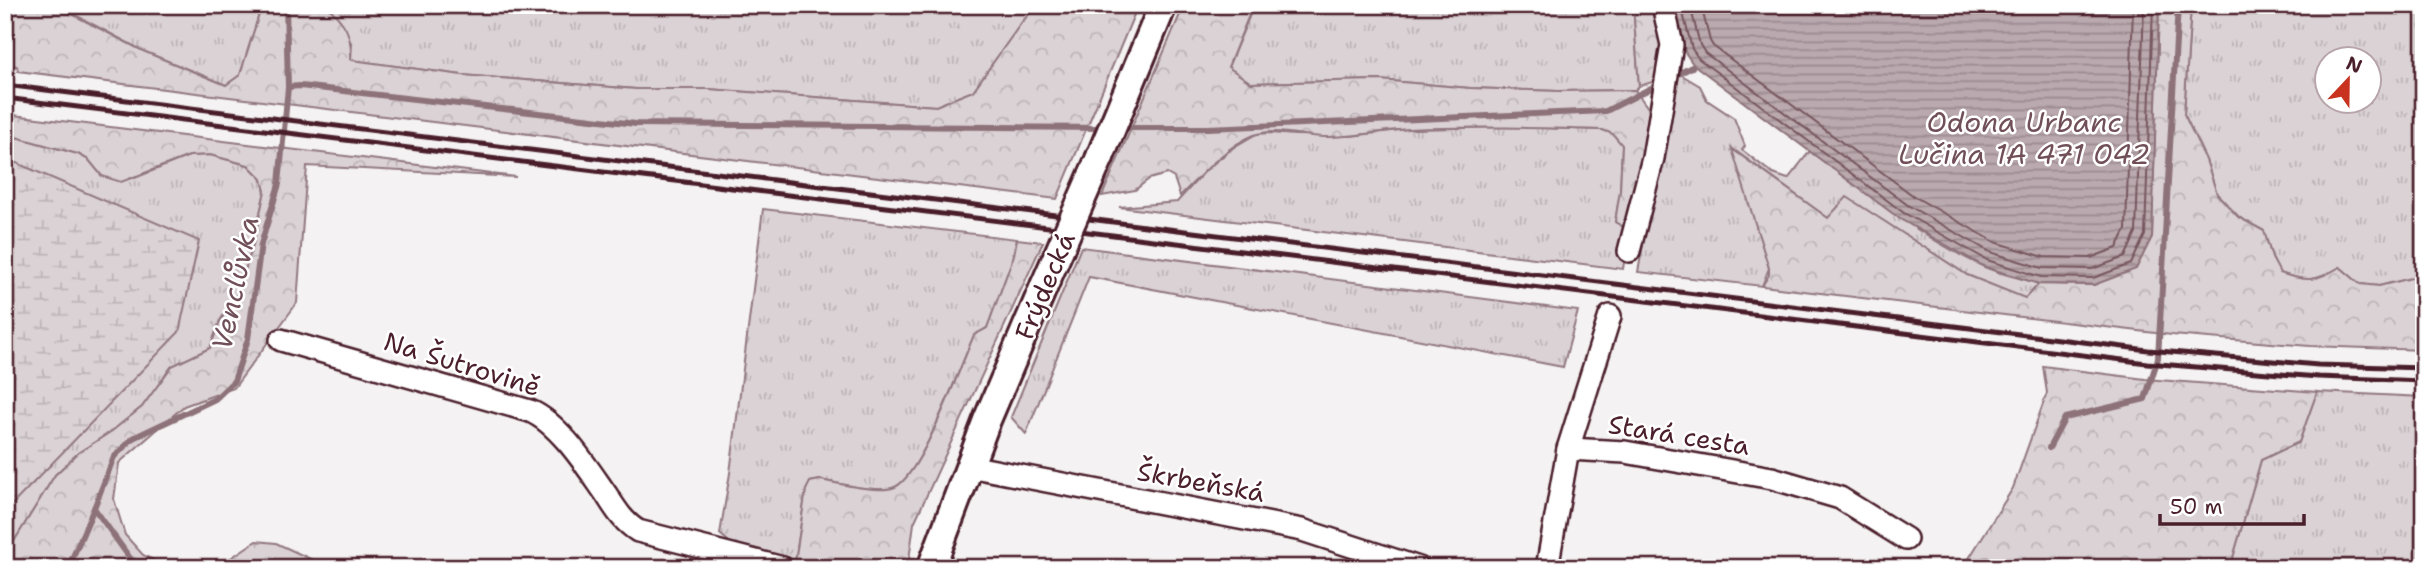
<svg xmlns="http://www.w3.org/2000/svg" width="2429" height="573" font-family="'Shantell Sans',sans-serif">
	<defs>
		<pattern id="grass-tufts" width="24" height="20" patternUnits="userSpaceOnUse" patternTransform="scale(1.75)"><rect width="24" height="20" fill="#dbd2d5"/><path d="M3 7l-1-3M5 7V3M7 7l1-3M15 17l-1-3M17 17v-4M19 17l1-3" fill="none" stroke="#bdb4b7"/></pattern>
		<pattern id="forest-crowns" width="20" height="18" patternUnits="userSpaceOnUse" patternTransform="scale(1.75)"><rect width="20" height="18" fill="#dbd2d5"/><path d="M2 6a3 3 0 1 1 6 0M12 15a3 3 0 1 1 6 0" fill="none" stroke="#bdb4b7"/></pattern>
		<pattern id="wetland-marsh" width="20" height="14" patternUnits="userSpaceOnUse" patternTransform="scale(1.75)"><rect width="20" height="14" fill="#dbd2d5"/><path d="M1 5h8M5 5V1M11 12h8M15 12V8" fill="none" stroke="#bdb4b7"/></pattern>
		<pattern id="water-rules" width="6" height="5" patternUnits="userSpaceOnUse" patternTransform="scale(1.75)"><rect width="6" height="5" fill="#baa9ae"/><path d="M0 2.5h6" fill="none" stroke="#99898e"/></pattern>
	</defs>
	<rect width="100%" height="100%" fill="#f4f2f2"/>
	<filter id="ink" filterUnits="userSpaceOnUse"><feTurbulence type="fractalNoise" baseFrequency=".0143" numOctaves="2"/><feDisplacementMap in="SourceGraphic" scale="14" xChannelSelector="R" yChannelSelector="G"/><feConvolveMatrix kernelMatrix="1 2 1 2 8 2 1 2 1" color-interpolation-filters="sRGB"/></filter>
	<g filter="url(#ink)">
		<g fill="url(#grass-tufts)" stroke="#927880" stroke-width="2" fill-rule="evenodd">
			<polygon points="61,5 262,5 240,75 226,85 143,51 62,8"/>
			<polygon points="326,5 1037,5 1022,22 973,91 936,106 708,89 636,89 462,75 351,60 352,44"/>
			<polygon points="1254,5 1633,5 1639,86 1635,90 1558,91 1470,88 1379,80 1251,83 1228,67"/>
			<path d="M2191,5H2424V275L2379,286L2360,284L2340,267C2315,282 2307,282 2279,273L2272,258L2264,231L2239,217L2217,194L2206,160L2184,114ZM2328,60H2370V102H2328Z"/>
			<path d="M1675,71L1700,86L1707,100L1734,118L1745,146L1742,150L1773,174L1788,179L1810,151C1865,193 1919,236 1982,266C2000,274 2021,278 2039,284L2025,299L1967,275L1847,198L1828,218L1733,149L1769,268L1762,286L1638,272Z"/>
			<polygon points="1512,127 1603,130 1613,134 1622,144 1620,191 1615,222 1629,230 1623,269 1119,207 1177,202 1207,169 1234,147 1256,134 1270,133 1295,135 1351,136 1408,129"/>
			<polygon points="5,134 78,154 89,160 102,176 135,178 189,156 210,155 248,165 262,179 265,191 253,245 238,293 220,321 210,348 172,366 142,407 112,431 78,453 55,475 5,556"/>
			<path d="M763,209L1017,239L1014,255L987,328L974,336C960,365 921,476 895,487C880,494 837,483 820,480L811,482L806,490L795,562L734,546L720,534L730,473Z"/>
			<polygon points="1081,247 1578,311 1563,367 1089,277 1026,434 1011,417"/>
			<polygon points="2317,392 2424,397 2424,568 2230,568 2261,460 2299,442"/>
		</g>
		<g fill="url(#forest-crowns)" stroke="#927880" stroke-width="2">
			<path d="M5,5H61L62,9L143,51L226,85L240,75L262,5H326C345,23 352,33 351,60L462,75L636,89H708L936,106L973,91L1022,22L1037,5H1138L1057,199L18,71L17,66L5,64Z"/>
			<path d="M1184,5H1253L1228,67L1251,83L1379,80L1470,88L1558,91L1635,90L1653,115L1629,230L1615,222L1620,191L1622,145L1613,134L1603,130C1538,128 1474,126 1409,129C1381,131 1352,137 1324,137C1303,137 1274,127 1254,135C1225,147 1202,174 1180,196L1174,178L1167,174L1149,179L1135,190L1102,196Z"/>
			<polygon points="1633,5 1657,5 1665,56 1656,81 1639,86"/>
			<path d="M2159,5H2191L2184,114L2206,160L2217,194L2238,217L2264,231L2272,258L2280,273C2307,282 2315,282 2340,267L2360,284L2379,286L2424,275V350L2310,346L2172,335L1762,286L1769,275V268L1732,149L1828,218L1847,197L1967,275L2025,298L2039,284L2094,285L2152,237Z"/>
			<polygon points="5,114 516,177 307,166 297,303 234,388 184,406 119,463 114,499 125,535 143,555 169,568 5,568 5,556 55,475 78,453 112,431 142,407 172,366 210,348 220,321 238,293 253,245 265,191 262,179 248,165 210,155 189,156 121,182 102,176 89,160 78,154 5,134"/>
			<path d="M1017,239L1043,242L914,523L909,560L897,559L894,568H812L795,562L806,490L810,482L820,480C837,483 880,494 895,487C921,476 961,365 974,335L987,328L1014,255Z"/>
			<polygon points="2043,366 2145,379 2317,392 2299,442 2261,460 2230,568 1963,568 2013,488 2047,393"/>
			<polygon points="256,541 276,543 330,568 216,568"/>
		</g>
		<polygon fill="url(#wetland-marsh)" stroke="#927880" stroke-width="2" points="5,158 199,241 179,332 5,512"/>
		<polygon fill="url(#water-rules)" stroke="#8d727a" stroke-width="2" points="1674,5 2159,5 2152,237 2136,269 2094,285 2039,284 1985,267 1900,219 1693,64 1685,52"/>
		<g fill="none" stroke-linecap="round" stroke-linejoin="round">
			<g stroke="#77565f" stroke-width="2">
				<polyline points="1681,5 1692,49 1699,59 1904,213 1987,260 2041,277 2093,278 2131,264 2145,235 2153,5"/>
				<polyline points="1690,5 1700,45 1705,53 1909,206 1990,252 2042,268 2092,269 2125,257 2136,233 2144,5"/>
				<polyline points="1701,5 1710,41 1713,46 1915,197 1995,242 2044,257 2090,258 2117,248 2126,230 2133,5"/>
			</g>
			<g stroke="#8d727a" stroke-width="6">
				<polyline points="5,32 12,5"/>
				<polyline points="1672,77 1692,67"/>
				<polyline points="288,87 300,86 636,124 1106,128"/>
				<polyline points="1121,128 1207,128 1606,111 1659,84"/>
				<polyline points="2049,448 2065,418 2145,399 2158,358 2178,5"/>
				<polyline points="68,568 94,508"/>
				<polyline points="137,568 94,508 114,457 133,438 215,399 234,381 248,339 261,244 279,184 288,87 286,5"/>
			</g>
			<g stroke="#4a1f2b" stroke-width="26">
				<g id="minor">
					<polyline points="1629,251 1653,158 1672,45 1663,5"/>
					<polyline points="1610,316 1568,449 1625,452 1772,478 1840,498 1906,539"/>
					<path d="M281,340L530,411C560,424 587,467 606,494C615,508 623,522 638,531L783,568"/>
					<polyline points="969,466 1302,530 1419,568"/>
					<polyline points="1547,568 1568,449"/>
				</g>
			</g>
			<g stroke="#4a1f2b" stroke-width="32">
				<g id="major">
					<polyline points="1100,157 1163,5"/>
					<polyline points="931,568 987,420 1044,286"/>
				</g>
			</g>
			<use href="#minor" stroke="#fff" stroke-width="21"/>
			<use href="#major" stroke="#fff" stroke-width="26"/>
			<g stroke="#4a1f2b" stroke-width="5">
				<polyline points="5,85 2148,350 2318,365 2424,368"/>
				<polyline points="5,98 2147,363 2318,377 2424,381"/>
			</g>
			<g stroke="#4a1f2b" stroke-width="32" stroke-linecap="butt">
				<polyline id="major-bridge" points="1044,286 1100,157"/>
			</g>
			<use href="#major-bridge" stroke="#fff" stroke-width="26"/>
		</g>
	</g>
	<g text-anchor="middle" stroke-width="5" stroke-linejoin="round" paint-order="stroke">
		<g font-size="26" fill="#4a1f2b" stroke="#fff">
			<text transform="translate(1045 286) rotate(-67)" y="9">Frýdecká</text>
			<text transform="translate(462 364) rotate(17)" y="9">Na Šutrovině</text>
			<text transform="translate(1679 435) rotate(9)" y="9">Stará cesta</text>
			<text transform="translate(1201 482) rotate(10)" y="9">Škrbeňská</text>
		</g>
		<g font-size="28" font-style="italic" fill="#714f59" stroke="#fff">
			<text x="2024" y="132">Odona Urbanc<tspan x="2024" dy="32">Lučina 1A 471 042</tspan></text>
			<text transform="translate(235 283) rotate(-78)" y="10">Venclůvka</text>
		</g>
	</g>
	<rect width="2429" height="573" fill="none" stroke="#fff" stroke-width="28"/>
	<rect x="14" y="14" width="2401" height="545" fill="none" stroke="#4a1f2b" stroke-width="2.5" filter="url(#ink)"/>
	<g transform="translate(2348 80) rotate(22)"><circle r="33" fill="#ffffff" stroke="#b7a5aa" stroke-width="2"/>
	<path d="M0-5L12 26L0 18L-12 26Z" fill="#c8321e"/>
	<text y="-10" font-size="19" font-weight="bold" text-anchor="middle" fill="#4a1f2b">N</text>
	</g>
	<path d="M2160 514v10h144v-10" fill="none" stroke="#4a1f2b" stroke-width="3.5"/>
	<text x="2170" y="514" font-size="21" fill="#4a1f2b" stroke="#ffffff" stroke-width="5" paint-order="stroke">50 m</text>
</svg>
